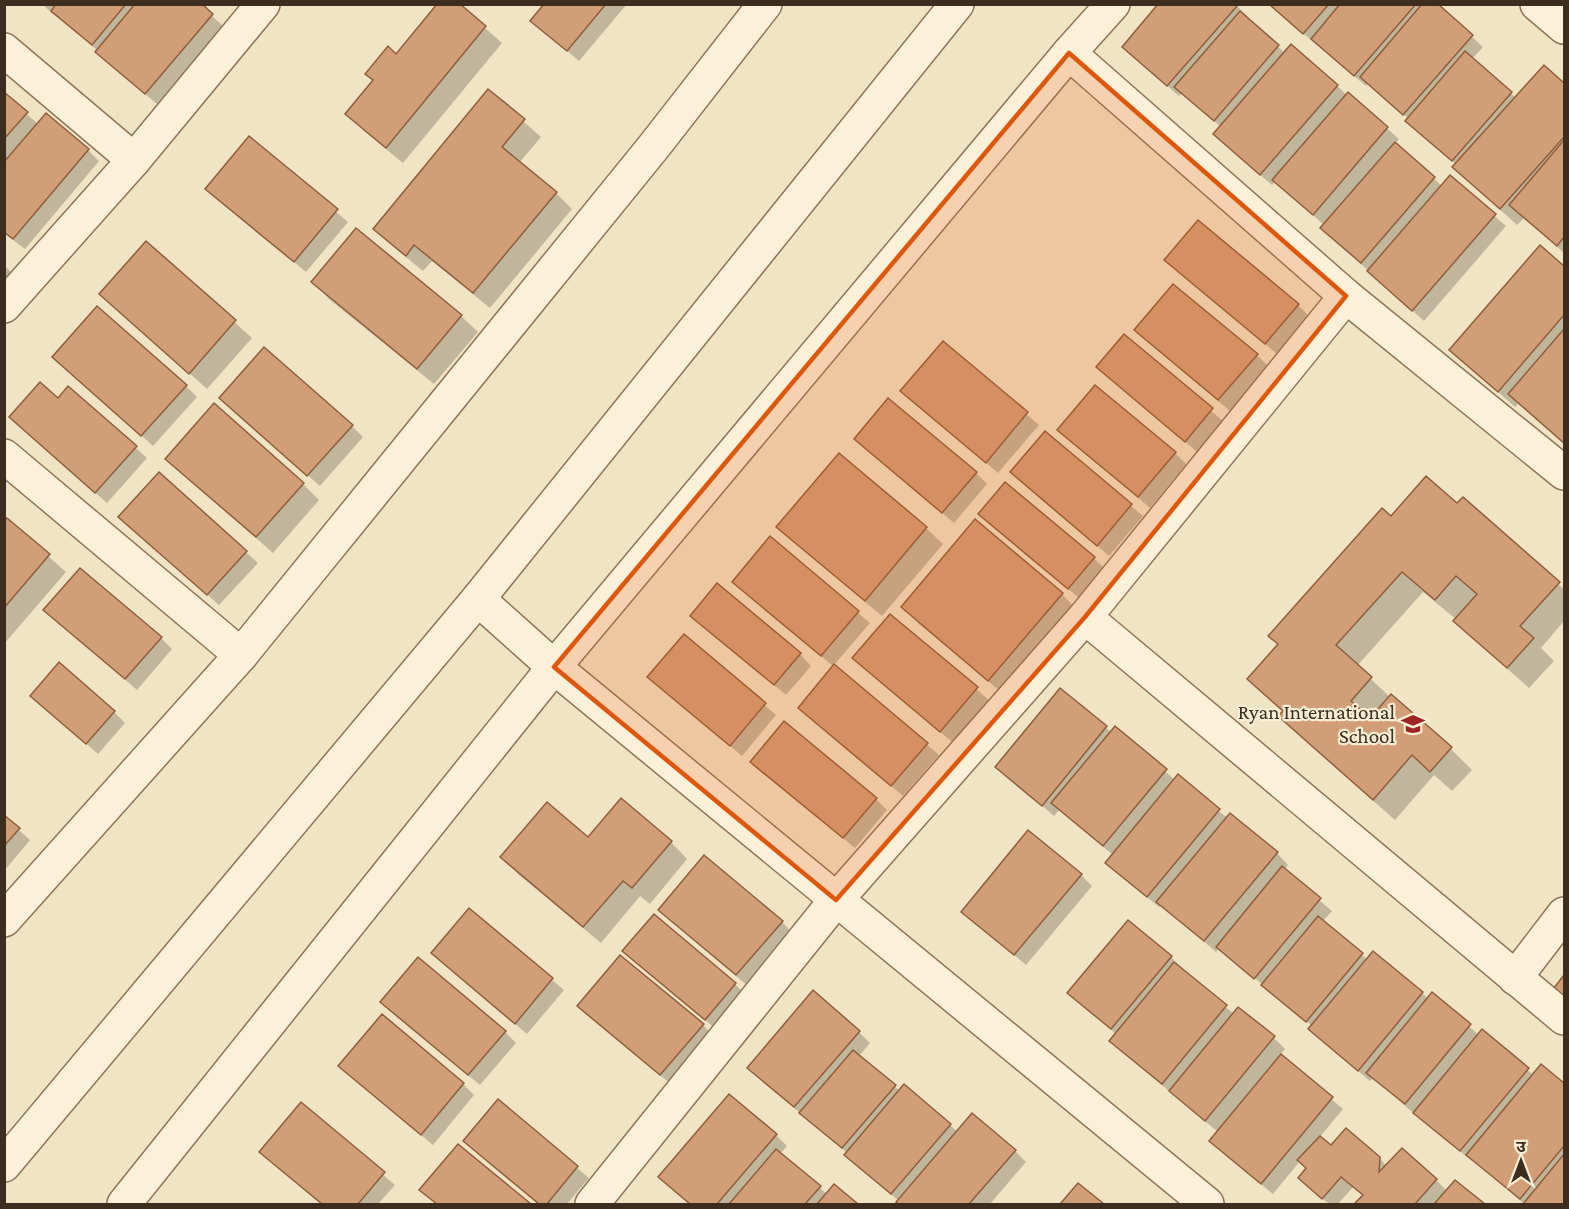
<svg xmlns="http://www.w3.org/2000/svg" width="1569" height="1209" font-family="'Crimson Pro','Noto Sans Devanagari',serif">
	<rect width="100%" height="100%" fill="#f1e4c4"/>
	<g fill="#0003">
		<polygon points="42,4 199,4 223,26 157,104 108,63 98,51 55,13 53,14"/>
		<polygon points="458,4 502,43 403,163 364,131 347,114"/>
		<polygon points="546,4 627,4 579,61 532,21"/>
		<polygon points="1160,4 1235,4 1248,17 1246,18 1285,53 1337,86 1347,95 1348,94 1399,139 1395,144 1442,186 1450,177 1506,226 1424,321 1333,239 1324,225 1275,181 1272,185 1226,145 1221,127 1182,93 1179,96 1135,58"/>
		<polygon points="1268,4 1436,4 1483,47 1472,59 1516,98 1544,67 1564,85 1564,253 1524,218 1517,225 1471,183 1456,164 1418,132 1409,119 1368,83 1366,86"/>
		<polygon points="489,91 541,137 519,163 556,193 572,209 490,308 432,261 423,271 391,245 375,229"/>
		<polygon points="4,94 38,124 88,150 99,161 25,249 4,233"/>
		<polygon points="249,138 348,222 306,272 207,189"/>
		<polygon points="146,243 252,338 207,389 101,294"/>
		<polygon points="1541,247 1564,268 1564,443 1519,403 1515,407 1451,350"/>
		<polygon points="1166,260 1298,305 1309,316 1277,354"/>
		<polygon points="4,265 19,280 4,298"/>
		<polygon points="313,282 461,316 478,332 434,384 329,299"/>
		<polygon points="1124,336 1223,421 1197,452 1098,367"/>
		<polygon points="1147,341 1257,355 1268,366 1230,411"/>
		<polygon points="943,343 1039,425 998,473 902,391"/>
		<polygon points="65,368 186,386 197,397 153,446"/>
		<polygon points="69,388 147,458 107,503 22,428 58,400"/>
		<polygon points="232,409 352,426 363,437 320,486"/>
		<polygon points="1059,430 1175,453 1186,464 1150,508"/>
		<polygon points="1045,433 1143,516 1109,556 1012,472"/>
		<polygon points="856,439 976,473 987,484 954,523"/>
		<polygon points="184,475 303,484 319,500 273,553"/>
		<polygon points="1457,505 1564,589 1564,621 1541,648 1554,661 1529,688 1477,642 1456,621 1457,620 1423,592 1357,666 1390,697 1451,749 1472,770 1452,791 1434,775 1395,820 1301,737 1280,716 1284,712 1249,679 1391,518"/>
		<polygon points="980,514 1094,558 1105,569 1080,599"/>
		<polygon points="7,520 66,572 4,644 4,523"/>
		<polygon points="778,526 926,528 943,544 882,616 795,543"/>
		<polygon points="132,528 246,552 258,563 219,605"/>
		<polygon points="770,539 870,623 834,665 939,755 903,796 800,708 834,667 734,582"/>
		<polygon points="1062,594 1078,611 1006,696 919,624 903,607"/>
		<polygon points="45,610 161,638 172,649 137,690"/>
		<polygon points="692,616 800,654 811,666 786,695"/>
		<polygon points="890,616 989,700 952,742 854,658"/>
		<polygon points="684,636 776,715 742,756 649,677"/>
		<polygon points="1061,690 1112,733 1115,728 1175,780 1277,853 1288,865 1284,870 1332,911 1323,921 1368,960 1374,953 1429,999 1432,995 1479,1035 1534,1075 1541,1066 1564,1085 1564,1204 1524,1204 1473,1160 1472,1161 1426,1124 1373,1078 1370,1081 1321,1040 1310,1029 1312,1026 1219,948 1216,952 1161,904 1159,907 1118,874 1107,863 1113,855 1059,810 1054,816 997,767"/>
		<polygon points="32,696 114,712 125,723 98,754"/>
		<polygon points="763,773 876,799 887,810 855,848"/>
		<polygon points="4,817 30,840 4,871"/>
		<polygon points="589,839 671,842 687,859 650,904 640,896 601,943 518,874 502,857"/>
		<polygon points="1081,875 1092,886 1026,965 963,912"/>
		<polygon points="469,910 564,990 527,1034 444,964"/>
		<polygon points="671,921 782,922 793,933 748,986"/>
		<polygon points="624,951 735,984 746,995 717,1030"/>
		<polygon points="1171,957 1182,968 1181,970 1234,1014 1238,1009 1274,1038 1285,1049 1280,1055 1343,1109 1319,1138 1331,1147 1379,1158 1387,1166 1436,1180 1447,1191 1455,1182 1482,1204 1356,1204 1364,1196 1353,1187 1338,1204 1329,1204 1311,1189 1308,1169 1300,1161 1273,1194 1222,1152 1211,1141 1218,1132 1122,1052 1111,1041 1116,1034 1069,993"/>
		<polygon points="393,1013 505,1032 516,1043 480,1085"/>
		<polygon points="590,1017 703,1025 714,1037 672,1085"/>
		<polygon points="859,1032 870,1043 859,1056 900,1091 950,1125 958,1132 1015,1151 1026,1162 990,1204 900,1204 899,1201 857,1166 847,1153 760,1079"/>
		<polygon points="340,1066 463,1084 474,1095 433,1145"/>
		<polygon points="499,1102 589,1178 567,1204 539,1204 465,1141"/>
		<polygon points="301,1104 395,1185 378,1204 322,1204 261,1152"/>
		<polygon points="776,1135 787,1146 780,1154 828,1195 835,1187 856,1204 690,1204 660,1177"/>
		<polygon points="458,1146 529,1204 437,1204 422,1190"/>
		<polygon points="1078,1185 1101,1204 1062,1204"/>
	</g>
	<g fill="#d29e77" stroke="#8f5e3c" stroke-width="1.5">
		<polygon points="56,4 126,4 92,45 51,11"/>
		<polygon points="135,4 202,4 213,14 145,94 95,52"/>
		<polygon points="437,4 460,4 486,26 386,148 345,114 373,80 365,74 388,46 396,54"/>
		<polygon points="544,4 606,4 567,51 530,21"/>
		<polygon points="1158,4 1238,5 1167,86 1122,47"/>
		<polygon points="1269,4 1329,4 1303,34"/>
		<polygon points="1340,4 1416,4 1354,76 1311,39"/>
		<polygon points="1422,4 1438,4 1473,35 1403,115 1360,77"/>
		<polygon points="1240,11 1279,45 1214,121 1174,87"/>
		<polygon points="1291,44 1338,85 1260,175 1213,134"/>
		<polygon points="1465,51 1512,92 1452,161 1405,121"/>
		<polygon points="1544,65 1564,83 1564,137 1500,209 1452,167"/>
		<polygon points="488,89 525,119 502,147 557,192 473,293 414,245 406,256 373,229"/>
		<polygon points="4,92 28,112 4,139"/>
		<polygon points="1348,92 1388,127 1313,215 1272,180"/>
		<polygon points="46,113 89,149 13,239 4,232 4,162"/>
		<polygon points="249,136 338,209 294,262 205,189"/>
		<polygon points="1564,140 1564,237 1557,246 1509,205"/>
		<polygon points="1395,142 1435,177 1361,263 1320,228"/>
		<polygon points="1450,175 1496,214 1412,311 1367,271"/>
		<polygon points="1198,220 1299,304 1265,344 1164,260"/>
		<polygon points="356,228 462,315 417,369 311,282"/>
		<polygon points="146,241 236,320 189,374 99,294"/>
		<polygon points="1540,245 1564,266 1564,315 1498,392 1449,350"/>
		<polygon points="1173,284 1258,354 1218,400 1134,330"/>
		<polygon points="97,306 187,385 141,436 52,357"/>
		<polygon points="1564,329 1564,443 1508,394"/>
		<polygon points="1124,334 1213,408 1185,442 1096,367"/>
		<polygon points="943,341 1028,412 986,463 900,391"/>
		<polygon points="264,347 353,425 307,476 219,398"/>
		<polygon points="40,382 58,398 68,386 137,446 95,493 9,417"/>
		<polygon points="1095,385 1176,452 1138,497 1057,430"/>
		<polygon points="888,398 977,472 942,513 854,439"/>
		<polygon points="214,403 304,483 256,537 165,459"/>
		<polygon points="1045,431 1132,504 1097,546 1010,472"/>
		<polygon points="839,453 927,527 865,601 776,527"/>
		<polygon points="159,472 247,551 207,595 118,517"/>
		<polygon points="1426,476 1457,503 1463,497 1560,582 1520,626 1534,638 1507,668 1453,621 1477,594 1456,576 1435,600 1402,572 1336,645 1372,677 1351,701 1370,718 1391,694 1452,747 1430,772 1412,755 1373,800 1278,716 1283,711 1247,679 1278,644 1268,636 1382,508 1391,516"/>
		<polygon points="1005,482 1095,557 1068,589 978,514"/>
		<polygon points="7,518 50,554 4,608 4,521"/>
		<polygon points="975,519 1063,593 988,681 901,607"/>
		<polygon points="770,536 859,611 821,656 732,582"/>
		<polygon points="80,568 162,637 125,679 43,610"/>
		<polygon points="717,583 801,653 774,685 690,616"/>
		<polygon points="890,614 978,687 940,732 852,658"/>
		<polygon points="684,634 766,703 730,746 647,677"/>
		<polygon points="59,662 115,711 86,744 30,696"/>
		<polygon points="834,664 928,743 891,786 798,708"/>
		<polygon points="1060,688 1107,726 1042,806 995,767"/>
		<polygon points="784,721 877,798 843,838 750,762"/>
		<polygon points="1115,726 1167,769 1103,846 1051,803"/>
		<polygon points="1178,774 1220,809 1147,897 1105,863"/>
		<polygon points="621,798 672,841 632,888 623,881 583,927 500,857 547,802 588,837"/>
		<polygon points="1230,813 1278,852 1204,941 1156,902"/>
		<polygon points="4,815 20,828 4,846"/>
		<polygon points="1028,830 1082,874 1014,955 961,912"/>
		<polygon points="704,855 783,921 736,975 658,910"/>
		<polygon points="1282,866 1321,898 1254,979 1216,947"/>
		<polygon points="469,908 553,978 515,1024 431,953"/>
		<polygon points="654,914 736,983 705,1020 622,951"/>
		<polygon points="1318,916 1363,953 1306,1022 1261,985"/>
		<polygon points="1128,920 1172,956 1111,1029 1067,993"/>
		<polygon points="1373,951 1423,992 1358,1071 1308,1029"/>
		<polygon points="620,955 704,1024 660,1075 577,1006"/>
		<polygon points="418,957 506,1031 468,1075 380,1002"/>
		<polygon points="1174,962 1227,1005 1162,1084 1109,1041"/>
		<polygon points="1564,975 1564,997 1554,988"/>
		<polygon points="813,990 860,1031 794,1107 747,1068"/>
		<polygon points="1432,992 1471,1024 1405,1104 1366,1073"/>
		<polygon points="1238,1007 1275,1036 1205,1121 1169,1091"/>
		<polygon points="382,1014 464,1083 421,1135 338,1066"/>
		<polygon points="1482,1029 1529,1068 1460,1151 1413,1113"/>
		<polygon points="853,1050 896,1085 842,1148 799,1113"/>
		<polygon points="1281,1054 1333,1097 1261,1184 1209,1141"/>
		<polygon points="1541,1064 1564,1083 1564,1146 1520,1199 1466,1155"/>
		<polygon points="904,1084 951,1124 891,1194 844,1155"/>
		<polygon points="729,1094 777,1134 717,1204 690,1204 658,1177"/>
		<polygon points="498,1099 578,1166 547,1204 539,1204 463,1141"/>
		<polygon points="301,1102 385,1172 358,1204 322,1204 259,1152"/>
		<polygon points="972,1113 1016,1150 969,1204 899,1204 896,1202"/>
		<polygon points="1346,1128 1380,1157 1379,1172 1402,1148 1437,1179 1415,1204 1354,1204 1363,1195 1341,1177 1322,1199 1298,1178 1306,1168 1297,1160 1320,1136 1331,1145"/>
		<polygon points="458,1144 531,1204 437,1204 419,1190"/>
		<polygon points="776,1149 821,1186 805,1204 729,1204"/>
		<polygon points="1564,1154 1564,1204 1523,1204"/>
		<polygon points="1455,1180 1485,1204 1434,1204"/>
		<polygon points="1078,1183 1104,1204 1060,1204"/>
		<polygon points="834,1184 858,1204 817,1204"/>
	</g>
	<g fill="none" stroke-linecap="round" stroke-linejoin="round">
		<g stroke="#8e7559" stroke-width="36">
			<g id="minor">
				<polyline points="1537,4 1564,27"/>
				<polyline points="4,50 134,160"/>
				<polyline points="1069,53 1346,296 1564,473"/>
				<polyline points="4,306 134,160 263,4"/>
				<polyline points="4,456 241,655"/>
				<polyline points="478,599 554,667 1207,1204"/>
				<polyline points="1085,617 1564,1018"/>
				<polyline points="4,920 241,655 655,145 765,4"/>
				<polyline points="1515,978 1564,914"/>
				<polyline points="4,1165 478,599 957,4"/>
				<polyline points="124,1204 554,667 1069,53 1113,4"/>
				<polyline points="592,1204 836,900 1085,617 1346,296"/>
			</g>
		</g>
		<use href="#minor" stroke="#fbf1d8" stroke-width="33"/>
	</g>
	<path fill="#df570d" fill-opacity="0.2" stroke="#df570d" stroke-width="4.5" stroke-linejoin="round" d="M1069,53L1346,296L1085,617L836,900L554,667Z"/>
	<defs>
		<g id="school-bare" transform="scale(1.8)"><path d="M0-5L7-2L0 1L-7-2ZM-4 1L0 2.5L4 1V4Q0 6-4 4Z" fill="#a12424" stroke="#f8eed4" stroke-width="2.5" paint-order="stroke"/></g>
	</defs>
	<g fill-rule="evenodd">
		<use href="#school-bare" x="1413" y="724"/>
	</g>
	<g text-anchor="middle" stroke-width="4.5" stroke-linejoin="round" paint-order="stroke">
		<g font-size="21" fill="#3c2d1e" stroke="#f8eed4" text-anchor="end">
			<text x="1395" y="719">Ryan International<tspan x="1395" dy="24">School</tspan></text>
		</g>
	</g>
	<rect width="1569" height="1209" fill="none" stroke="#3c2d1e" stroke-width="12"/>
	<g transform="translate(1521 1161)" stroke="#f8eed4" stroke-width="4.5" paint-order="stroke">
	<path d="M0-4.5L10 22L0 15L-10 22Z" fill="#3c2d1e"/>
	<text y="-9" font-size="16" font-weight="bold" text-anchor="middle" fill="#3c2d1e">उ</text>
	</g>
</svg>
